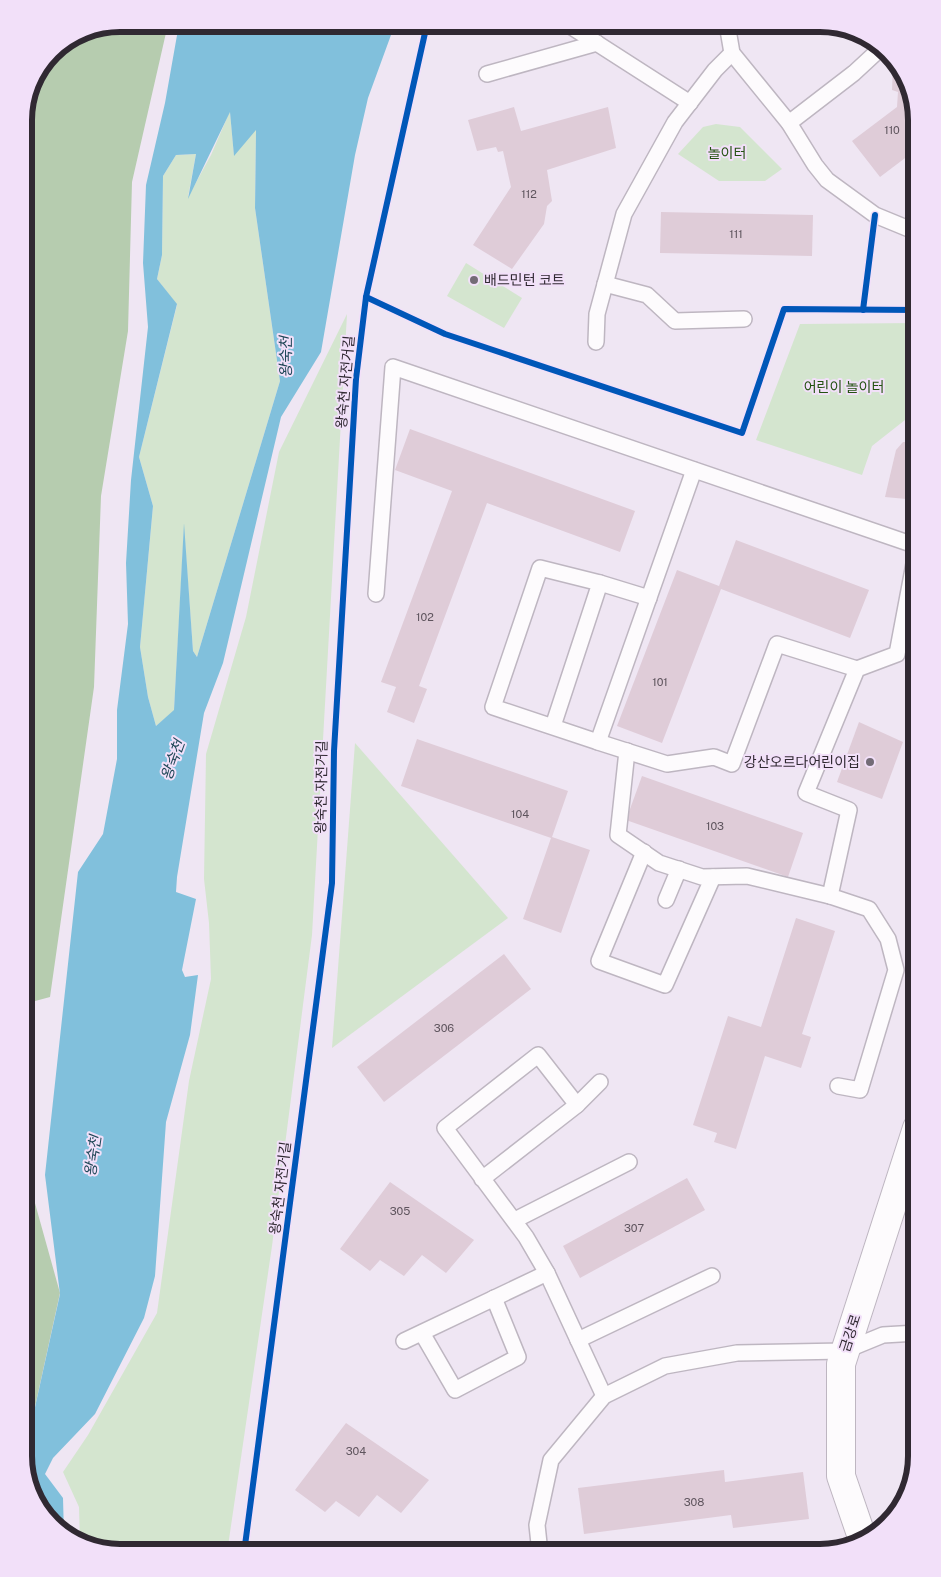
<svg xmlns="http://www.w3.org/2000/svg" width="941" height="1577" font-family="'Public Sans','Noto Sans KR',sans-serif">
	<rect width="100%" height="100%" fill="#efe6f3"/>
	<g fill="#d4e5cf">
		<polygon points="230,111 234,155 256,129 255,208 280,381 197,657 193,651 184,529 174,711 156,726 148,697 140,647 153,506 139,457 177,305 157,279 162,255 163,176 176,155 196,154 188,197 211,155"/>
		<polygon points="716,124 740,127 782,169 765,181 719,181 678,154 703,127"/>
		<polygon points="466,263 522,298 504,328 447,296"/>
		<polygon points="347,314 312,935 272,1246 227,1553 114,1553 80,1542 79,1507 63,1472 88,1435 157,1313 189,1081 211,979 209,923 204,879 206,754 246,617 279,452"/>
		<polygon points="917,323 917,421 905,420 872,446 862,475 756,440 800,324"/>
		<polygon points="355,743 508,918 332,1048"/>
	</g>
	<g fill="#b6ccaf">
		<polygon points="120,24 168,24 132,182 128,331 101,496 94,687 50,997 24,1004 24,114 52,52 83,31"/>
		<polygon points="24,1073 29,1084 28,1178 60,1293 24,1457"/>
	</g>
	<path fill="#81c0dc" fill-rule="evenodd" d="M179,24H395L368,98L355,155L321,352L281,417L223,663L204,713L177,877L176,892L196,899L182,970L185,977L198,975L190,1035L166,1122L155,1276L144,1318L95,1414L53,1458L45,1474L63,1498L64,1534L34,1499L24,1457L60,1294L45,1175L78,872L103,834L117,759V710L128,624L126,563L131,480L148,327L143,263L146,185L165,103ZM230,112L234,156L256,130L255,208L280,381L197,657L193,651L184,523L174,710L156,726L148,697L140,647L153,506L139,457L177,304L157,279L162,255L163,176L176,155L196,154L188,199Z"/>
	<g fill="#dfccd8">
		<polygon points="893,65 897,66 907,78 917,120 917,149 880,177 852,141 897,107 898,92 892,90"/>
		<polygon points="514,107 521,131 608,107 616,148 547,170 552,201 547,206 544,224 512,269 473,245 511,187 503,151 498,152 496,147 477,151 468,120"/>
		<polygon points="661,212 813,215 812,256 660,253"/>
		<polygon points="410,429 635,511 620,552 487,503 419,686 427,689 414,723 387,712 396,687 381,682 452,491 395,470"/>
		<polygon points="903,442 917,442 917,500 885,497 896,450"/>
		<polygon points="736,540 869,590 850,638 721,589 662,743 617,726 677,570 719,586"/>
		<polygon points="859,722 903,742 882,799 837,782"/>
		<polygon points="417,739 568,791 552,837 590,850 561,933 523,919 551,838 401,786"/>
		<polygon points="642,776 803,833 788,877 626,820"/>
		<polygon points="796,918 835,931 802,1034 811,1037 801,1068 765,1056 736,1149 714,1142 717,1133 693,1125 728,1016 761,1027"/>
		<polygon points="504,954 531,989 384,1102 357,1067"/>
		<polygon points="687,1178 705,1210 580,1278 563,1246"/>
		<polygon points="390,1182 474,1240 446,1273 422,1255 404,1276 380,1260 370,1271 340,1249"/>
		<polygon points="906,1382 917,1382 917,1417 908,1418"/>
		<polygon points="346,1423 429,1480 401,1513 377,1495 359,1517 336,1501 325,1512 295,1490"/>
		<polygon points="724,1470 725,1482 803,1472 809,1519 733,1528 731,1515 584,1534 578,1488"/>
	</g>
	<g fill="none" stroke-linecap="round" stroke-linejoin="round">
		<g stroke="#beb6c1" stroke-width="18">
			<g id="lane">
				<polyline points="567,24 690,103"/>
				<polyline points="727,24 732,53 789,123 815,165 827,180 875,215 909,229 917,228"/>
				<polyline points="487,74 597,43"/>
				<polyline points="789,123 854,73 881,48"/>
				<polyline points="605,284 647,295 675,321 744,319"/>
				<polyline points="596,342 597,314 624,214 675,122 715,70 732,53"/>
				<polyline points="600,583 649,598"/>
				<polyline points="376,594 393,367 917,546"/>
				<polyline points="553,726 600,583 540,568 493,707 598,742 694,470"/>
				<polyline points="598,742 667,764 714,757 732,764 777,644 857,669"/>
				<polyline points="627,751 618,835 659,863 702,877 747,876 830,896"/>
				<polyline points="644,852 599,961 665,985 713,877"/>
				<polyline points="666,900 679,869"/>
				<polyline points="838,1086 860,1090 896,970 888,939 869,909 830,896 849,810 806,793 857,669 897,654 917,548"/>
				<polyline points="577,1105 600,1082"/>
				<polyline points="482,1179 577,1105 538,1055 445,1128 526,1237 547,1273 604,1396"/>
				<polyline points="515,1220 629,1162"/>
				<polyline points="422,1333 455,1390 518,1357 494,1298"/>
				<polyline points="578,1340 712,1276"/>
				<polyline points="404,1341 547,1273"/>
				<polyline points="540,1553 537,1525 551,1460 604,1396 665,1366 737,1353 844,1351 883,1335 917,1333"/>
			</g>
		</g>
		<g stroke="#beb6c1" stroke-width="30">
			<polyline id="street" points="864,1543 841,1476 841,1364 917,1128"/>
		</g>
		<use href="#lane" stroke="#fdfbfd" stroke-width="15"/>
		<use href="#street" stroke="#fdfbfd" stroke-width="28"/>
		<g stroke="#f2e0f9" stroke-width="9">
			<g id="cycleway">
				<polyline points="366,297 445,334 742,433 784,309 917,310"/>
				<polyline points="863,310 875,215"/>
				<polyline points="244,1553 332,883 334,751 356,379 366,297 427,24"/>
			</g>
		</g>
		<use href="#cycleway" stroke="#0057b8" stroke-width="6"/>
	</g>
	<g fill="#736b76" stroke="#f2e0f9" stroke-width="2">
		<circle cx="474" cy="280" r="5"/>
		<circle cx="870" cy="762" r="5"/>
	</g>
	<g text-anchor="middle" stroke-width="4" stroke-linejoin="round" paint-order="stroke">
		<g font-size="11" fill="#5e545d">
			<text x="892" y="134">110</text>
			<text x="529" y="198">112</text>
			<text x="736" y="238">111</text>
			<text x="425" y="621">102</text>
			<text x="660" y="686">101</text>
			<text x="520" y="818">104</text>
			<text x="715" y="830">103</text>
			<text x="444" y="1032">306</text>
			<text x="400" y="1215">305</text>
			<text x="634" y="1232">307</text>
			<text x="356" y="1455">304</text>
			<text x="694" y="1506">308</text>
		</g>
		<g font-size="14" fill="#245212" stroke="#f2e0f9">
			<text x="727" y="158">놀이터</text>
			<text x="844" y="392">어린이 놀이터</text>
		</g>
		<g font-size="14" fill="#302932" stroke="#f2e0f9" text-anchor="start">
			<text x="484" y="285">배드민턴 코트</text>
			<text x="860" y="767" text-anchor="end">강산오르다어린이집</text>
		</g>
		<g font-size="14" fill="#302932" stroke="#f2e0f9">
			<text transform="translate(345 382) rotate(-85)" y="5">왕숙천 자전거길</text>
			<text transform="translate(321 787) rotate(-89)" y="5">왕숙천 자전거길</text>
			<text transform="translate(280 1188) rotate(-83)" y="5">왕숙천 자전거길</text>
			<text transform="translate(850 1333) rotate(-72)" y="5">금강로</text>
		</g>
		<g font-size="15" font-style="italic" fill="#1f4757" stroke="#f2e0f9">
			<text transform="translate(286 357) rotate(-90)" y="5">왕숙천</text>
			<text transform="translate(173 760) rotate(-70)" y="5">왕숙천</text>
			<text transform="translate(93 1156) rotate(-82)" y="5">왕숙천</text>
		</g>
	</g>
	<path d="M0 0H941V1577H0ZM120 32H820A88 88 0 0 1 908 120V1456A88 88 0 0 1 820 1544H120A88 88 0 0 1 32 1456V120A88 88 0 0 1 120 32Z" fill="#f2e0f9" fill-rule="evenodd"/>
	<path fill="none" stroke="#302932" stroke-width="6" d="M120 32H820A88 88 0 0 1 908 120V1456A88 88 0 0 1 820 1544H120A88 88 0 0 1 32 1456V120A88 88 0 0 1 120 32Z"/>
</svg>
